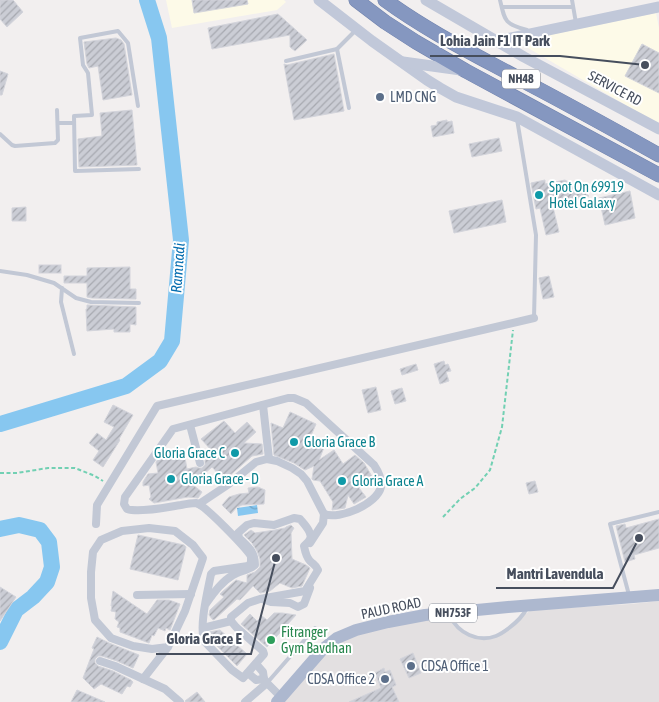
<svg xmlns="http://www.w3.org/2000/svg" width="659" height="702" font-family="'Asap Condensed',sans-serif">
	<defs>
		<pattern id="water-waves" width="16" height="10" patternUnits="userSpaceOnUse" patternTransform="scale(1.25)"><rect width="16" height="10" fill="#87c7f0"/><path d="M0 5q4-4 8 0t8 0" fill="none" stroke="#70a4c6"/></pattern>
		<pattern id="building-hatch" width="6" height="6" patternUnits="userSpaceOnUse" patternTransform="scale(1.25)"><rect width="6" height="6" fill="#cbcdd5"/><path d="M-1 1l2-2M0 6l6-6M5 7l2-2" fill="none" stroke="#a7a9b0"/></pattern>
	</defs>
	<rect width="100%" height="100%" fill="#f2efef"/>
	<g fill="#fdfae8">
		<polygon points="166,0 284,0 286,2 277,10 172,28"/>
		<polygon points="656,13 659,28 659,123 636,111 528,48 530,39"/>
	</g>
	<polygon fill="#e3e0e1" points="659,601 659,702 276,702 337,638 449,613 463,632 474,637 494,637 531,610 631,604"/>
	<polygon fill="url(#water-waves)" points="257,505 258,513 238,516 237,508"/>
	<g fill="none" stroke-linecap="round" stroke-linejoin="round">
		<g stroke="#87c7f0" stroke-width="16">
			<polyline points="0,424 126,386 160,361 172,341 181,240 159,38 147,0"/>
			<polyline points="0,529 19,525 40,530 49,542 52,567 47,582 33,597 16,610 0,642"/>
		</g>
	</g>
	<g fill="url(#building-hatch)" stroke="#d3d4db">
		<polygon points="0,0 13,0 23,12 7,27 0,19"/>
		<polygon points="192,0 247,0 248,4 194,13"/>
		<polygon points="278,14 307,40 295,51 290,47 290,35 212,49 208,28"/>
		<polygon points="116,38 121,40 124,44 132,95 103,100 98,66 89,68 87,64 84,42"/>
		<polygon points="642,44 659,53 659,93 625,76"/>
		<polygon points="334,54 344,111 294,120 284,64 287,65"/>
		<polygon points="0,71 8,74 2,95 0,95"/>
		<polygon points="132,110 137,165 79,167 78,139 102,136 100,113"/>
		<polygon points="447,120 447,122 452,121 454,133 433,137 431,126 437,125 437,122"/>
		<polygon points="499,138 502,151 472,157 469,144"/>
		<polygon points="545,180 545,184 565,180 589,196 552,203 559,232 546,235 540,208 536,209 531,183"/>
		<polygon points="630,191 635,218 605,225 599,198"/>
		<polygon points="502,200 506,222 454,233 449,211"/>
		<polygon points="26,207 26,221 12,221 12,208"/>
		<rect x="39" y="265" width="22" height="8"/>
		<polygon points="130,267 130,289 136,289 136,299 92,298 87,297 87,283 64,283 64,276 87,276 87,268"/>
		<polygon points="549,276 554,297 543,299 539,278"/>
		<polygon points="87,305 136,307 136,325 130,324 130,332 114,332 114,329 87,331 86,309 87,309"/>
		<polygon points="444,361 445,365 448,364 451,371 446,372 449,381 440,384 434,364"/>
		<polygon points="416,364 418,370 402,375 400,369"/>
		<polygon points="376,387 381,410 368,413 362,390"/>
		<polygon points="402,388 406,401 395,404 391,391"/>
		<polygon points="113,405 133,415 119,439 120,440 103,467 93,460 99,451 89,443 97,433 106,440 114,427 104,422"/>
		<polygon points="290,412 316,424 309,440 325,445 319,460 334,450 343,464 355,455 364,463 373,478 359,488 366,497 354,504 348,495 345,508 332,510 333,502 320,481 313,480 312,479 314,466 305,470 294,463 274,455 271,423 283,428"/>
		<polygon points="224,421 235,433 247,422 256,432 244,443 262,444 263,454 252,456 226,479 220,479 221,477 212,467 204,474 205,477 189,482 202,492 198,498 188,497 154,503 149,499 151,497 149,485 143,486 143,482 148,474 158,473 156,462 162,454 184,452 187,469 196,467 199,468 202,468 205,465 205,460 213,452 201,439"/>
		<polygon points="535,481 538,492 529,494 526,483"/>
		<polygon points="258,487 265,490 264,504 242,505 237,507 231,514 222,505 229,497 239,494 249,493 248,488"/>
		<polygon points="659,519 659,548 634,555 635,559 625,562 616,526 625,524 626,528"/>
		<polygon points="291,525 294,528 291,533 292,559 306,565 310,568 302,586 292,588 280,583 270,591 260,593 253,586 240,600 237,599 215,619 213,620 209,615 210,610 224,597 220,594 222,592 236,580 247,583 247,575 255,572 260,567 260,559 257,551 252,543 244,535 251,530 255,533 275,530 285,528 286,527"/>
		<polygon points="138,535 184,545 186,547 178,580 130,569"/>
		<polygon points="0,587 16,597 0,621"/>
		<polygon points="113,591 147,614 157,600 169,600 180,604 170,630 166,628 165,631 158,628 154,636 152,635 149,643 120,632 120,628 117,627 119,622 115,619 116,612 111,611 112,606 111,606"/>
		<polygon points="274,613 282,613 296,615 267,647 241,624 250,614 257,621 262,616 267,620"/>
		<polygon points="220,630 247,654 237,666 210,639 209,632"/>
		<polygon points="97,637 109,643 139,655 133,668 117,661 102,656 98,656 95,659 95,663 98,666 113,671 131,680 133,682 130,687 127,686 122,694 101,684 94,689 83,678 94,649 92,648"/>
		<polygon points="413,653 421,673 409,678 400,659"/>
		<polygon points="384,668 385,672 390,670 396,685 392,687 399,702 349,702 381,688 375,673"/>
		<polygon points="77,690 105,702 71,702"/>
		<polygon points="197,692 205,702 186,702 185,701"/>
	</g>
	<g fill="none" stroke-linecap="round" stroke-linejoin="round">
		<g stroke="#7082ac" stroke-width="15">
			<g id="highway">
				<polyline points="356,0 385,22 416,42 466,71 659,175"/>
				<path d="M385,0C430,33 480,57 529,84C573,107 616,131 659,155"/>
			</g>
		</g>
		<g stroke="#72d0b3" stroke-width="2" stroke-dasharray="4 2.5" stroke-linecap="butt">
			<polyline points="0,473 17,473 48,468 75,468 95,476 103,481"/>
			<polyline points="443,517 460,499 475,488 490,470 502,427 513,330"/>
		</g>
		<g stroke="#c2c8d5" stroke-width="4">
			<path d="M500,0C505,22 505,24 527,30"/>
			<polyline points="572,0 576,23"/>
			<polyline points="502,7 573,7"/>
			<polyline points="337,49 349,108"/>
			<polyline points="286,61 337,49 355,31"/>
			<polyline points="138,106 128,43 118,31 80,38 83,65 88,73 92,115 74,116 75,171 139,169"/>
			<polyline points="517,119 536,235 534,318"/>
			<polyline points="58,123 74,123"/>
			<polyline points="0,134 12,145 15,146 55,143 58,140 57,110"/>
			<polyline points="0,271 27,275 54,283 76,298 91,302 139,303"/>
			<polyline points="62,288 61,302 74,354"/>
			<polyline points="629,595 610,524 659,512"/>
			<path d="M450,616C458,633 478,643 496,636C501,634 505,631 509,628C517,622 523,616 527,608"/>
			<polyline points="267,683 315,628"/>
		</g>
		<g stroke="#c2c8d5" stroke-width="8">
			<polyline points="263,405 269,459"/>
			<polyline points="190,425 200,463"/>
			<polyline points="199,504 229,484 256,462 267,459 277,461 292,468 301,474 307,481 324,514 323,523 310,543"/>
			<polyline points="96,524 97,505 157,406 534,318"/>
			<polyline points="137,595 191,594"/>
			<polyline points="262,599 271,602 290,603 298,607 304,604 310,588"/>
			<path d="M205,605C213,594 221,582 233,575C240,571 249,570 255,565C255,552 248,546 239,538L238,533L247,525L254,523L274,525L294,518L300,519C304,524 313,533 310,539C309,542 306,544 304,546C305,551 306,557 310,561C314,565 316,565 318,570L305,591L260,599L248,603L231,617V621L236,627L263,651L264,654L243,678L232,670L205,642C198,629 208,590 211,574L214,571L248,566L251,563V556C245,547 205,505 196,503C191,503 186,504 181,505C167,507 139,513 127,509L124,504L125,497L173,429L288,398H294L306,403L374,465C378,471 382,480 381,487C377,504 340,520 324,514"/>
			<polyline points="203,628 231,621"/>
			<polyline points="100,661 115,666 165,689 180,702"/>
			<polyline points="256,664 263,672 264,679 267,683 281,697"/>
			<polyline points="248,673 256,680 264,679"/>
			<polyline points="143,679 168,647 185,611 203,558 193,545 175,531 149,528 122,531 101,540 93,552 91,572 91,598 95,620 111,638 133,646 152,649 168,647"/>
			<polyline points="245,702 267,683"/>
		</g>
		<g stroke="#c1c8d9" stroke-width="11">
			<polyline points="319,0 372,41 427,80 440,88 456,97 517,117 659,195"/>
			<polyline points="426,0 524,57 659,129"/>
			<polyline points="496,41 659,7"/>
			<polyline points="403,62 461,70"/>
		</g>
		<polyline stroke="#adb8cf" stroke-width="12" points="277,702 323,649 337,638 356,630 388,622 425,615 508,607 659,595"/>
		<use href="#highway" stroke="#8597c0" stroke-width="14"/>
	</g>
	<g fill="#5c6f8a" stroke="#fff" stroke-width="2">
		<circle cx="380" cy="97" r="5"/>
		<circle cx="411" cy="666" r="5"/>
		<circle cx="385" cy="679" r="5"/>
	</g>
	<g fill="#0f9aa8" stroke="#fff" stroke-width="2">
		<circle cx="539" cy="195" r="5"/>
		<circle cx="294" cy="442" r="5"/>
		<circle cx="235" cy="453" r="5"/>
		<circle cx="171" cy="479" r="5"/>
		<circle cx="342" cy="481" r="5"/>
	</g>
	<circle fill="#2e9e5b" stroke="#fff" stroke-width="2" cx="271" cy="640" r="5"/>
	<g text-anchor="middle" stroke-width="4" stroke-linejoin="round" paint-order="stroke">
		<g fill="#fff" stroke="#7e838e" stroke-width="1">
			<rect x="502" y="69.5" width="38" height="19" rx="4"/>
			<rect x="429" y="603.5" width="48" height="19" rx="4"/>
		</g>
		<g font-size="12" font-weight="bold" fill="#464e5d">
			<text x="521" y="83">NH48</text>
			<text x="453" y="617">NH753F</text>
		</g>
		<g font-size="14" fill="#464e5d" stroke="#fff">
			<text transform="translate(615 88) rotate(28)" y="5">SERVICE RD</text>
			<text transform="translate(391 608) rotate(-12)" y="5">PAUD ROAD</text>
		</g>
		<g font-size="14" fill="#4e5e75" stroke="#fff" text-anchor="start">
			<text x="390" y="102">LMD CNG</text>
			<text x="421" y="671">CDSA Office 1</text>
			<text x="375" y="684" text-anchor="end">CDSA Office 2</text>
		</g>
		<g font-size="14" fill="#0d838f" stroke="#fff" text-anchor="start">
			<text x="549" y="192">Spot On 69919<tspan x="549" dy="16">Hotel Galaxy</tspan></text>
			<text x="304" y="447">Gloria Grace B</text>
			<text x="225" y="458" text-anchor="end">Gloria Grace C</text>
			<text x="181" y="484">Gloria Grace - D</text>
			<text x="352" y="486">Gloria Grace A</text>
		</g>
		<g font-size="14" fill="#27864d" stroke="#fff" text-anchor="start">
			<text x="281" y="637">Fitranger<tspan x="281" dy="16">Gym Bavdhan</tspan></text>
		</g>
		<g font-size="15" font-style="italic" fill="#066eb0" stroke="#fff">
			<text transform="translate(178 268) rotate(-86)" y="5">Ramnadi</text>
		</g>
	</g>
	<path fill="none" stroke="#464e5d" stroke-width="2" d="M645 65L560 56H430M639 538L613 588H496M276 558L251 654H156"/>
	<g fill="#464e5d" stroke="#fff" stroke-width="2">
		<circle cx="645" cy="65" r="5"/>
		<circle cx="639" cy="538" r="5"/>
		<circle cx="276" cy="558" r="5"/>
	</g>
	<g font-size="15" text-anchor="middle" font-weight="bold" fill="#464e5d" stroke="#fff" stroke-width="4" stroke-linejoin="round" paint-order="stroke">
		<text x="495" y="46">Lohia Jain F1 IT Park</text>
		<text x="555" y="579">Mantri Lavendula</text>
		<text x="204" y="644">Gloria Grace E</text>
	</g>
</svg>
